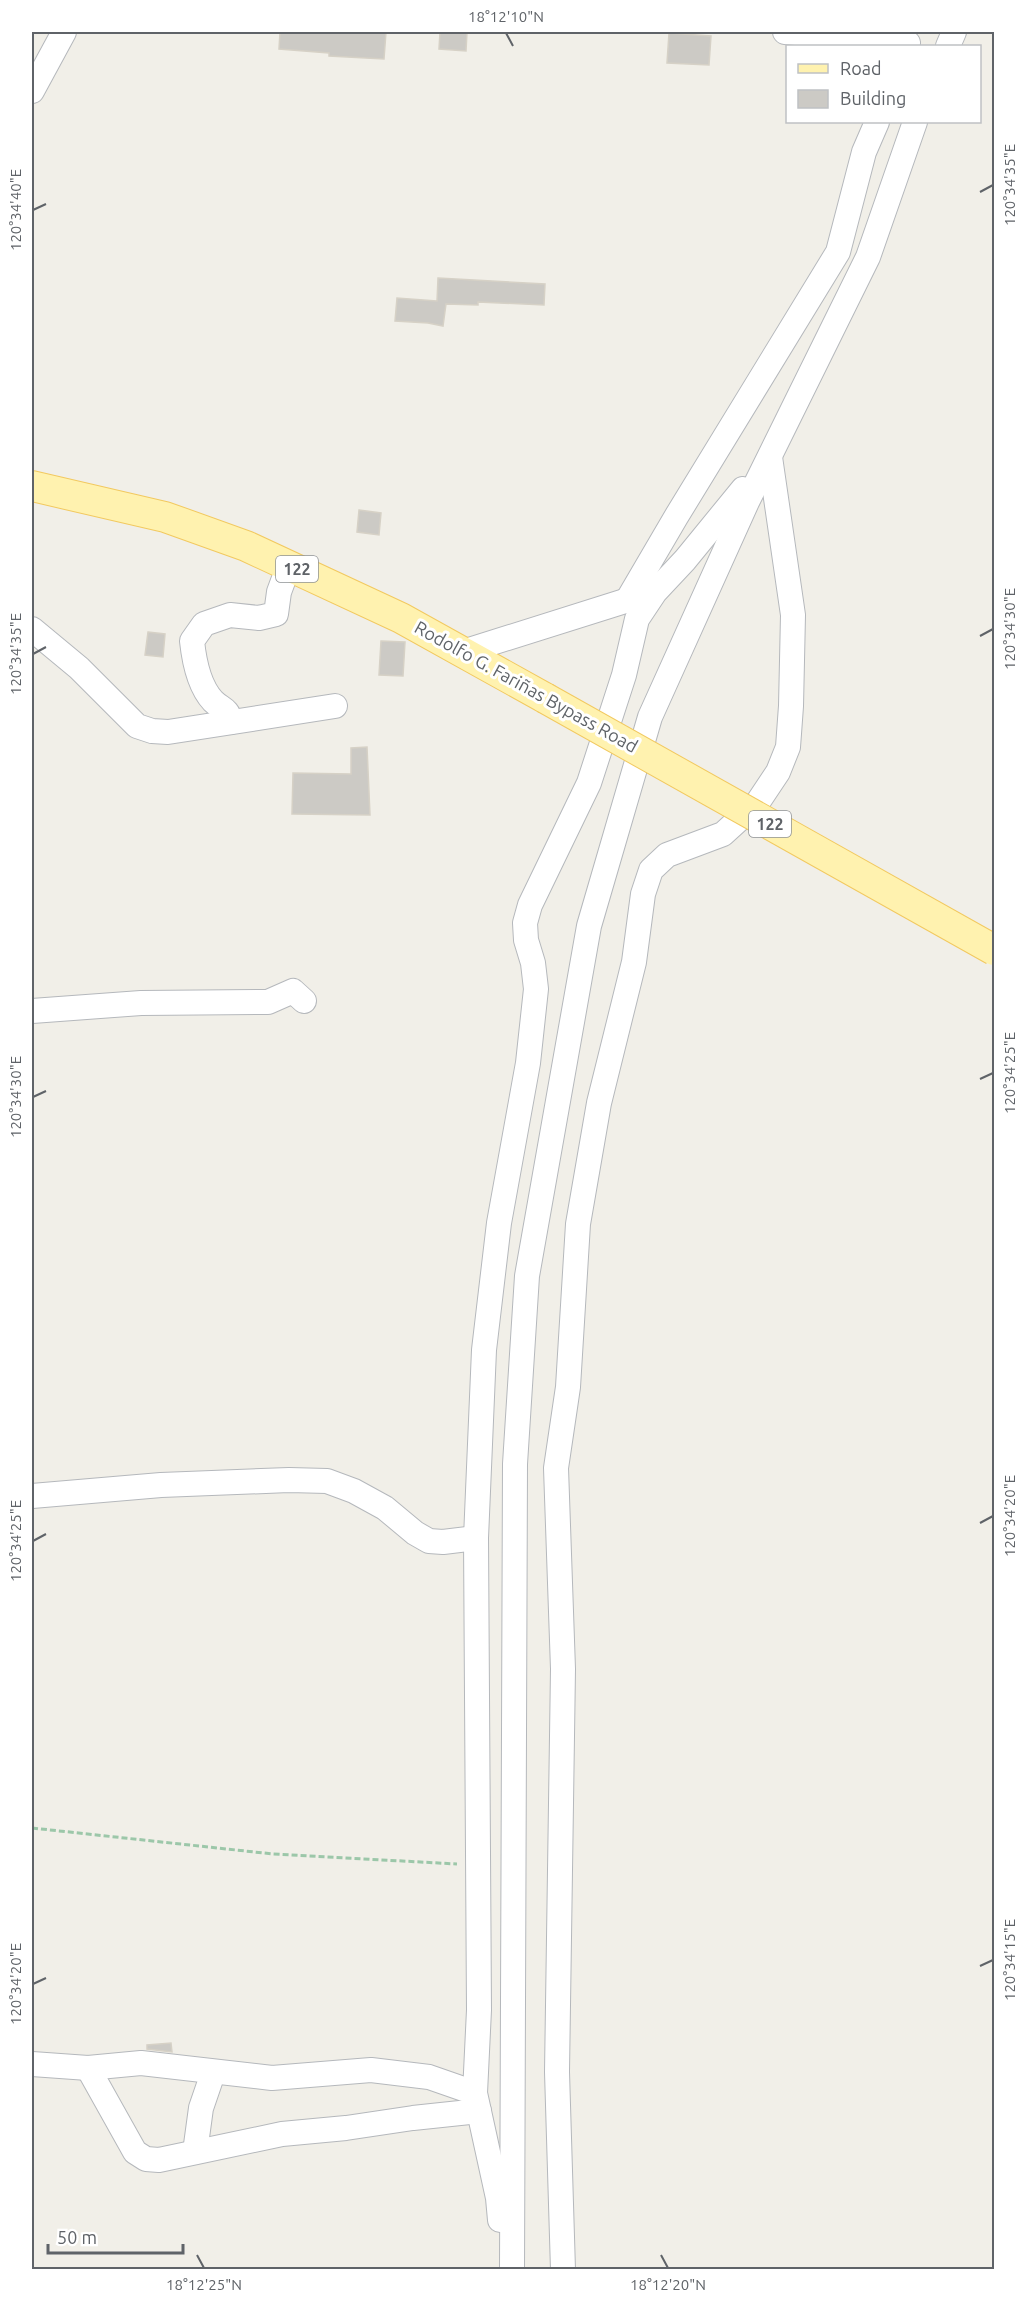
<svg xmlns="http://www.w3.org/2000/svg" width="1026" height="2301" font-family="Ubuntu,sans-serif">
	<rect width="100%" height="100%" fill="#f1efe8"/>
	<g fill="#cccac5" stroke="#d6d1c6" stroke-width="1.5">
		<polygon points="280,32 386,32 384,59 329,56 329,53 279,49"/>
		<polygon points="440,32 467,32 466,51 439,49"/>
		<polygon points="669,33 711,36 709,65 667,63"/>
		<polygon points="438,278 545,284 544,305 478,302 478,305 446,304 443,326 428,323 395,321 397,298 437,301"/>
		<polygon points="359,510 381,513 379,535 357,532"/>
		<polygon points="148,632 165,634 163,657 145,655"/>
		<polygon points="381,641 405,642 403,676 379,675"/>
		<polygon points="367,747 370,815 292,814 293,773 351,774 351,748"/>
		<polygon points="171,2043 172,2052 147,2049 147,2045"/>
	</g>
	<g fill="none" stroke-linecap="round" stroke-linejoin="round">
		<g stroke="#b5b8bc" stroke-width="26">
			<g id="minor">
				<polyline points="785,32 908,43"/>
				<polyline points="948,46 954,32"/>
				<polyline points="32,91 64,32"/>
				<polyline points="628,599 676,517 838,252 864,152 877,122"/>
				<polyline points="32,629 79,668 137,726 152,731 168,732 335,706"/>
				<polyline points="463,652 644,595"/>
				<path d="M231,722C227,707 222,710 213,701C199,686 194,660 192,641L204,624L230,615L259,618L276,614L279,592L289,565"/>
				<polyline points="32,1011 141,1003 268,1002 293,991 304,1001"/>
				<polyline points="32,1496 161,1485 289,1480 327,1481 354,1491 385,1508 415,1533 429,1541 443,1542 476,1538"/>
				<polyline points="32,2064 88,2068 141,2063 272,2078 371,2070 429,2077 475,2093"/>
				<polyline points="88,2068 135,2152 146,2159 159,2160 282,2134 346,2128 413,2118 479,2111"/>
				<polyline points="195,2152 201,2108 213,2073"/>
				<polyline points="500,2220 498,2198 475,2093 479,2010 476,1538 484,1350 499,1223 528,1063 536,989 533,963 526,940 525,923 530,905 589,783 624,675 637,619 655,592 685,560 743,489"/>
				<polyline points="512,2270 515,1464 527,1276 589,926 650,717 747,502 868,257 915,122"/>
				<polyline points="563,2270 557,2072 563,1669 556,1468 568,1387 578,1224 599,1103 634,962 643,894 651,870 667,855 723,834 758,802 778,772 788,747 791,706 793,615 770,457"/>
			</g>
		</g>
		<g stroke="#f2c960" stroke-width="32">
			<polyline id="major" points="32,486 165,517 246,546 401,618 545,698"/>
		</g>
		<polyline stroke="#9cc7a9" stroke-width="3" stroke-dasharray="6 3" stroke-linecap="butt" points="32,1828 273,1854 457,1864"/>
		<use href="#minor" stroke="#fff" stroke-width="24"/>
		<use href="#major" stroke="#fff2af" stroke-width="30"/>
		<g stroke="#f2c960" stroke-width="32" stroke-linecap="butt">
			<polyline id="major-bridge" points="545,698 994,950"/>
		</g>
		<use href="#major-bridge" stroke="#fff2af" stroke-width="30"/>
	</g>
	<path fill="none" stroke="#5f6368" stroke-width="2" d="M506,33L513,46M980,192L993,185M33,210L46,204M980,636L993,629M33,654L46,647M980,1079L993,1073M33,1097L46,1091M980,1523L993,1516M33,1541L46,1534M980,1966L993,1960M33,1984L46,1978M197,2255L204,2268M661,2255L668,2268"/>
	<g text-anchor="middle" stroke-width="6" stroke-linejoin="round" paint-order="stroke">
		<g fill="#fff" stroke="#8f9295" stroke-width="1.5">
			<rect x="276" y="556" width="42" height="26" rx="4.5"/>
			<rect x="749" y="811" width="42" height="26" rx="4.5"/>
		</g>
		<g font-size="16" font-weight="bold" fill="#5f6368">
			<text x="297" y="575">122</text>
			<text x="770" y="830">122</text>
		</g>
		<g font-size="18" fill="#5f6368" stroke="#fff">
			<text transform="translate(526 687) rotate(29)" y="6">Rodolfo G. Fariñas Bypass Road</text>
		</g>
	</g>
	<rect width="1026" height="2301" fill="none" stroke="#ffffff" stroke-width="66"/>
	<rect x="786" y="45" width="195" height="78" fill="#ffffff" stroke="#bfc1c3" stroke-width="1.5"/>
	<rect x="798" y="64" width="30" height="9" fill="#fff2af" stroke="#bfc1c3" stroke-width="1.5"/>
	<text x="840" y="75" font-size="18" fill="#5f6368">Road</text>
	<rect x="798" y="90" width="30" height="18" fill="#cccac5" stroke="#bfc1c3" stroke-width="1.5"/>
	<text x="840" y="105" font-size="18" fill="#5f6368">Building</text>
	<path d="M48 2244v9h135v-9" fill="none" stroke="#5f6368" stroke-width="3"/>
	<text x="57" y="2244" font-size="18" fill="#5f6368" stroke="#ffffff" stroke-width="4.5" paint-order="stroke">50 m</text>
	<rect x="33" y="33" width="960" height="2235" fill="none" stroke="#5f6368" stroke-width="2"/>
	<g font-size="15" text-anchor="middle" fill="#5f6368">
		<text x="506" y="22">18°12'10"N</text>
		<text transform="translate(1010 185) rotate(-90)" y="5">120°34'35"E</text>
		<text transform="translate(16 210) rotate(-90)" y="5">120°34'40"E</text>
		<text transform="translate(1010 629) rotate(-90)" y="5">120°34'30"E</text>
		<text transform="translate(16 654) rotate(-90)" y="5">120°34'35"E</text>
		<text transform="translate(1010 1073) rotate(-90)" y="5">120°34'25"E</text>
		<text transform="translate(16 1097) rotate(-90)" y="5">120°34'30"E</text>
		<text transform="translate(1010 1516) rotate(-90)" y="5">120°34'20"E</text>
		<text transform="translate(16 1541) rotate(-90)" y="5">120°34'25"E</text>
		<text transform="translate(1010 1960) rotate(-90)" y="5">120°34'15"E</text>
		<text transform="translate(16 1984) rotate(-90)" y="5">120°34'20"E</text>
		<text x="204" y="2290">18°12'25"N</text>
		<text x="668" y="2290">18°12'20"N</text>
	</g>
</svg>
